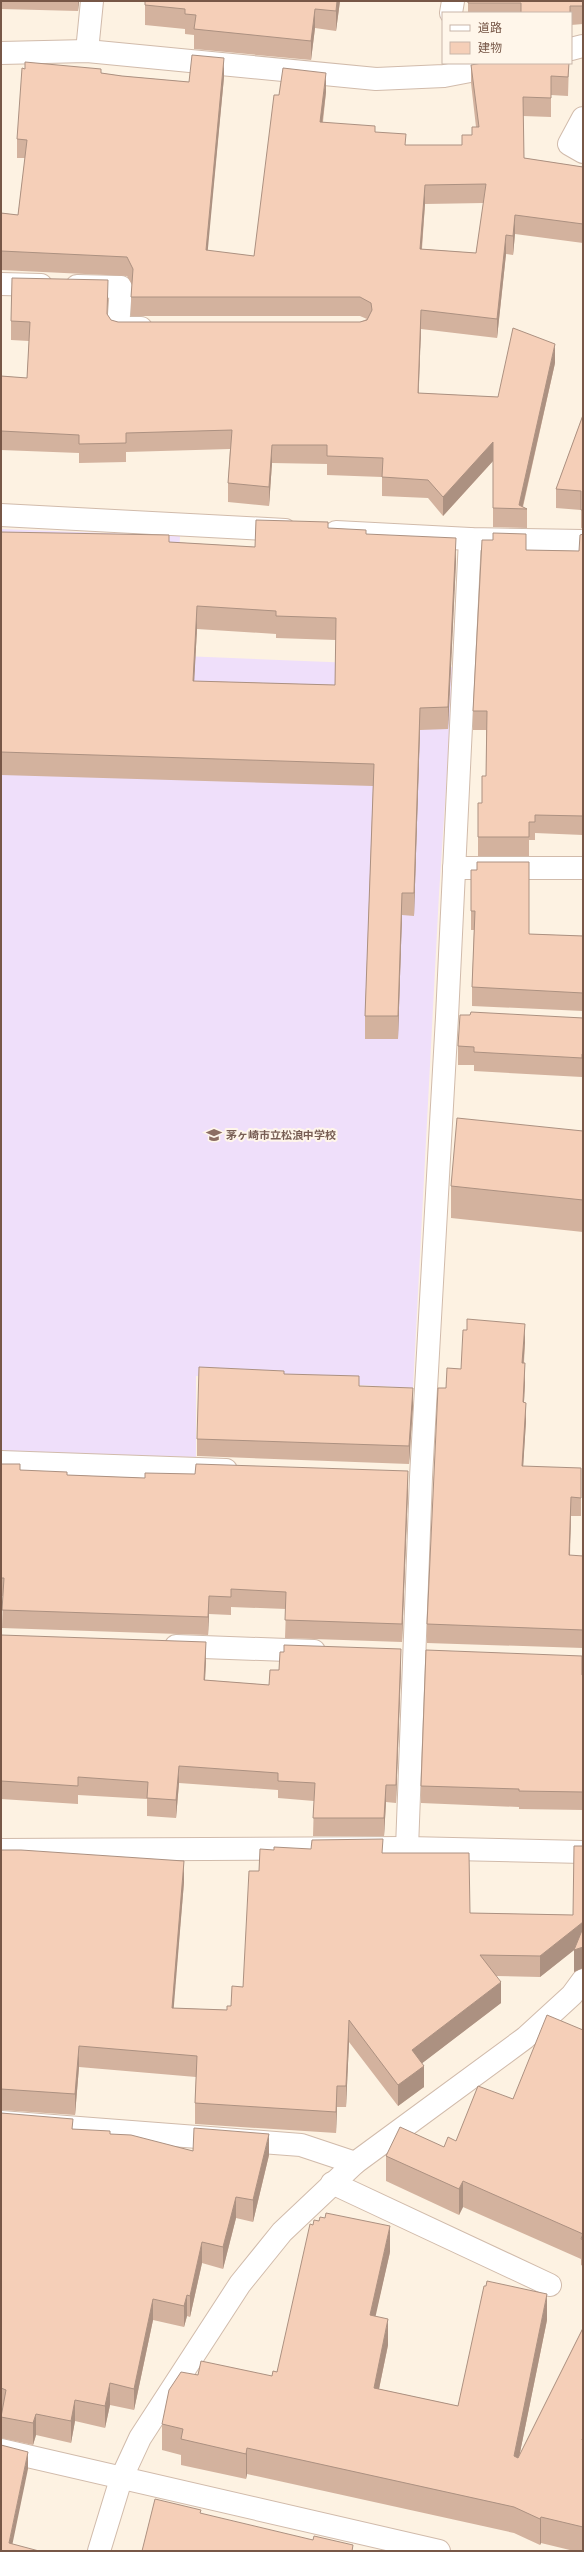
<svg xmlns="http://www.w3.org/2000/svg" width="584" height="2552" font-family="Commissioner,'Noto Sans JP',sans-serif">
	<rect width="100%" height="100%" fill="#fdf2e2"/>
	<polygon fill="#efdffa" points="1,529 180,536 176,602 183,656 454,667 439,894 413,1388 196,1376 196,1457 1,1453"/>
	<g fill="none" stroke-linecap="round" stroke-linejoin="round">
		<g stroke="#d1bbab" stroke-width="24">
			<g id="minor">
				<polyline points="451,13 453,1"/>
				<polyline points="571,49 583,46"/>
				<polyline points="87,51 92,1"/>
				<polyline points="1,53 87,51 376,79 444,76 511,63"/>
				<polyline points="583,118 569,144 583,152"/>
				<polyline points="1,284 41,285"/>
				<polyline points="77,286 121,287 118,328 141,328"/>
				<polyline points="1,515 285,530"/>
				<polyline points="336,532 470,539 583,541"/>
				<polyline points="454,868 583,868"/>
				<polyline points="1,1462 226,1470"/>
				<polyline points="176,1646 314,1651"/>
				<polyline points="407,1848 421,1477 447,1017 470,539"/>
				<polyline points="1,1850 407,1848 583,1852"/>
				<polyline points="1,2122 301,2145 355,2163"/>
				<polyline points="332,2183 550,2285"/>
				<polyline points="1,2450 439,2551"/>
				<polyline points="99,2551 121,2479 140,2438 240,2284 282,2232 355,2163 525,2038 572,1995 583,1980"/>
			</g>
		</g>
		<use href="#minor" stroke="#fff" stroke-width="22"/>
	</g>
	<g fill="#d3b29e" fill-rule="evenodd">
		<polygon points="1,1 79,1 78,11 1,9"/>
		<polygon points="145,1 340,1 336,31 315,28 311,60 194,49 194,35 185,34 185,29 145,25"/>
		<polygon points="468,1 583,1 583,24 571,25 571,13 468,13"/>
		<path d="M569,63L568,96L551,95V117L523,116L524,158L583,167V243L515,234L513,255L506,254L497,338L421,329L418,393L498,397L555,363L523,507L527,509V528L493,527V461L443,516L428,498L382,496V477L327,475V464L272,463L269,506L228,502V483L230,449L126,452V462L79,463V453L1,450V376L27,378L29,341L11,340V321L108,299L107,315L111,320L118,322H360L367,319L360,316H131V297L132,285L127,276L1,270V213L18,215L25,158H17V139L101,73L122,76L189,82L224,77L207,251L254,256L279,95L326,92L323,122L375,132L406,145H462L472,135V127H476L471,83V65ZM484,203L476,253L422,249L425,204Z"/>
		<polygon points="583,415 583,529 581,528 581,510 556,508 556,489"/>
		<path d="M328,528L366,534L456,561L448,729L420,730L414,916L402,915L398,1039H365V1016L373,786L1,775V532L255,547ZM197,629L276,634V638L336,640L335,685L194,681Z"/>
		<polygon points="583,534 583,835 535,833 535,840 529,840 529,856 478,856 478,803 482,803 486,776 486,730 473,730 473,711 526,550 579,551"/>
		<polygon points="471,870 529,934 583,936 583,1011 472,1006 472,987 474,930 471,930"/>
		<polygon points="470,1015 583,1018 583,1073 582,1073 582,1077 474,1071 474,1065 458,1065 458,1046"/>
		<polygon points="583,1131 583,1232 451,1218 451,1186"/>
		<polygon points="525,1342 524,1363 525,1382 524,1402 526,1421 523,1466 581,1487 581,1516 571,1516 570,1556 583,1556 583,1648 427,1643 427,1624 446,1388 461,1369"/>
		<polygon points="284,1374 359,1386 413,1406 409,1464 197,1456 197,1439"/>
		<polygon points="1,1464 20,1470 67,1475 408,1489 402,1642 285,1638 286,1609 231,1607 231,1615 209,1614 208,1635 2,1628 3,1596 1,1596"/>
		<polygon points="1,1637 206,1660 205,1680 269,1685 279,1670 401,1667 396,1803 386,1802 384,1836 313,1836 314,1801 278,1798 278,1790 179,1783 176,1818 147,1816 147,1799 78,1795 78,1804 1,1799"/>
		<polygon points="582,1675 583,1675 583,1810 519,1809 519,1807 421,1803 421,1786"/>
		<polygon points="583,1846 583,1968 574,1972 574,1950 540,1977 496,1976 501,2003 422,2063 424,2087 398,2106 349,2042 346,2107 337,2107 336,2133 195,2124 195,2103 196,2077 79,2067 75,2115 2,2110 1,1850 184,1882 173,2008 227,2010 231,2006 243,1987 259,1871 383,1853 470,1913 573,1915"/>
		<polygon points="583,2030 583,2266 581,2265 581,2259 463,2207 459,2215 386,2181 386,2156 444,2147 456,2141 513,2099"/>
		<polygon points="1,2113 73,2129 110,2134 193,2151 269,2155 253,2222 236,2218 223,2269 202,2263 190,2317 187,2316 184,2327 153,2320 134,2410 110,2405 105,2428 75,2421 71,2443 36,2435 33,2445 1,2438 1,2414 2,2410 1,2410"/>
		<polygon points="390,2252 375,2316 388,2345 379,2389 458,2406 547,2320 519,2457 583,2328 583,2551 574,2551 541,2543 540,2545 514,2533 247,2474 246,2479 181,2465 181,2455 162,2450 162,2424 198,2375 272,2376 277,2372"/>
	</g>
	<g fill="#ac9181">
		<polygon points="78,1 79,1 78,11"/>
		<polygon points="337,1 340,1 336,31 336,11"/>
		<polygon points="315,9 315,28 311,60 311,41"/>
		<polygon points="224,58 224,77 206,269 206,250"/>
		<polygon points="326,73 326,92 320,140 320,122"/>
		<polygon points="425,185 425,204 420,268 420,249"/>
		<polygon points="515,215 515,234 513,255 513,236"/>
		<polygon points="506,235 506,254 497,338 497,319"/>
		<polygon points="421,310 421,329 418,412 418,393"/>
		<polygon points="555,344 555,363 522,509 519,505"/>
		<polygon points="493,442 493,461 443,516 443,497"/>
		<polygon points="272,445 272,463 269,506 269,487"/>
		<polygon points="456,538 456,561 448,729 448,707"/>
		<polygon points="197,606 197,629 193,703 193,681"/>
		<polygon points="420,708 420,730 414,916 414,893"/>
		<polygon points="402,893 402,915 398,1039 398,1016"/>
		<polygon points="525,1324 525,1342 522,1382 522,1363"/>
		<polygon points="525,1363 525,1382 523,1421 523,1402"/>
		<polygon points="413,1388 413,1406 409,1464 409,1446"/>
		<polygon points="526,1403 526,1421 522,1485 522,1466"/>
		<polygon points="408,1471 408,1489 402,1642 402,1624"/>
		<polygon points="571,1497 571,1516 569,1574 569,1555"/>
		<polygon points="209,1596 209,1614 208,1635 208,1617"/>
		<polygon points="206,1642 206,1660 204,1698 204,1680"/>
		<polygon points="401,1649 401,1667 396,1803 396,1785"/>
		<polygon points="179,1766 179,1783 176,1818 176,1800"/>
		<polygon points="386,1785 386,1802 384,1836 384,1818"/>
		<polygon points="184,1861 184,1882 172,2029 172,2008"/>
		<polygon points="583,1922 583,1943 540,1977 540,1956"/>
		<polygon points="583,1947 583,1968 574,1972 574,1950"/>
		<polygon points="501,1982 501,2003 412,2071 412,2050"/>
		<polygon points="349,2020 349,2042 346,2107 346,2086"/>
		<polygon points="79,2046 79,2067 75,2115 75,2094"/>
		<polygon points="424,2066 424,2087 398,2106 398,2085"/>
		<polygon points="337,2086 337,2107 336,2133 336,2112"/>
		<polygon points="2,2088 2,2110 1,2110 1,2089"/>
		<polygon points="269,2134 269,2155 253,2222 253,2200"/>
		<polygon points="463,2181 463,2207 459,2215 459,2189"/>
		<polygon points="236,2197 236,2218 223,2269 223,2247"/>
		<polygon points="390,2226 390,2252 370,2341 370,2315"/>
		<polygon points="202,2242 202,2263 190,2317 190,2296"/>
		<polygon points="547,2294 547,2320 514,2482 514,2456"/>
		<polygon points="187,2295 187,2316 184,2327 184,2306"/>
		<polygon points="153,2299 153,2320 134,2410 134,2389"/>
		<polygon points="388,2319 388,2345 374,2413 374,2388"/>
		<polygon points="110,2383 110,2405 105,2428 105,2406"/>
		<polygon points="75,2400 75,2421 71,2443 71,2421"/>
		<polygon points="36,2414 36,2435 33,2445 33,2423"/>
		<polygon points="247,2448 247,2474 246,2479 246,2454"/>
		<polygon points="28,2452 28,2469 11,2551 9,2543"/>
		<polygon points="541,2517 541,2543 540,2545 540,2519"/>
	</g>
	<g fill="#f5cfb8" stroke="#ac9181" fill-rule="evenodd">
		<polygon points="145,1 337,1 336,11 315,9 311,41 194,29 196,15 185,14 185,9 145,5"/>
		<polygon points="468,1 583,1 583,6 570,6 570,13 521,13 521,3 468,3"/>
		<path d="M192,55L224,58L206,250L254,256L274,95H279L283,68L326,73L320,122L375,126V132L406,134L405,145H462V135H472V127H479L471,65L482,63H569L568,77L551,76V98L523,97L524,158L583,167V224L515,215L513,236L506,235L497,319L421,310L418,393L498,397L513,328L555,344L519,505L527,509L493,508V442L443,497L428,480L382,477L383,458L327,456V445H272L269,487L228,483L232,430L126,433V443L79,444V435L1,431V376L27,378L30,322L11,321L12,278L108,280L107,314L111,320L118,322H360L367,320L372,310L371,303L360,297H131L133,269L127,257L1,251V213L18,215L27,140L17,139L22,68L25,69V62L101,69V73L122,76L189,82ZM486,184L476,253L420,249L425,185Z"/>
		<polygon points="583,415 583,510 581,510 581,491 556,489"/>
		<path d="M256,520L328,522V528L366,530V534L456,538L448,707L420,708L414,893H402L398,1016H365L374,764L1,752V532L169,535V542L255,547ZM197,606L276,611V616L336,618L335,685L193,681Z"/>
		<polygon points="493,533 526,534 526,550 579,551 580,535 583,534 583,816 535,815 535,822 529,822 529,837 478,837 478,803 482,803 482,776 486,776 487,711 473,711 482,540 493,540"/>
		<polygon points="477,862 529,862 529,934 583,936 583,993 472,987 475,911 471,911 471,870 477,870"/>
		<polygon points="471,1012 583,1018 583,1054 582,1054 582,1058 474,1052 474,1047 458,1046 460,1015 470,1015"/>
		<polygon points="457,1118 583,1131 583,1200 451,1186"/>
		<polygon points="467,1319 525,1324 522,1363 525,1363 523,1402 526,1403 522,1466 581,1468 581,1498 571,1497 569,1555 583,1556 583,1630 427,1624 438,1388 446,1388 447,1368 461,1369 463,1330 467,1330"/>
		<polygon points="199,1367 284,1371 284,1374 359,1376 359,1386 413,1388 409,1446 197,1439"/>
		<polygon points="1,1464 20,1464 20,1470 67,1472 67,1475 145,1478 145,1473 195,1474 196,1464 408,1471 402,1624 285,1620 286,1592 231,1589 231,1597 209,1596 208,1617 2,1610 4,1578 1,1578"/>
		<polygon points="1,1635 206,1642 204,1680 269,1685 270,1670 279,1670 280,1652 284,1652 284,1645 401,1649 396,1785 386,1785 384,1818 313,1818 315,1783 278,1781 278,1773 179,1766 176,1800 147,1798 148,1782 78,1777 78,1786 1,1781"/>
		<polygon points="426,1650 582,1656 582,1675 583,1675 583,1792 519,1791 519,1789 421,1786"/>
		<polygon points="383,1839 382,1853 469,1853 470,1913 573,1915 574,1846 583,1846 583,1922 540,1956 480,1955 501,1982 412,2050 424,2066 398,2085 349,2020 346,2086 337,2086 336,2112 195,2103 197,2056 79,2046 75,2094 1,2089 1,1850 21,1850 184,1861 172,2008 227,2010 227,2006 231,2006 232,1986 243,1987 249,1871 259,1871 260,1849 274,1850 274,1847 311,1849 312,1840"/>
		<polygon points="583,1928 583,1947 574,1950"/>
		<polygon points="547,2015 583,2030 583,2234 463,2181 459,2189 386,2156 400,2127 444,2147 448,2137 456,2141 478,2086 513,2099"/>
		<polygon points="1,2113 73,2119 72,2129 110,2131 110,2134 131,2135 193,2151 194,2128 269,2134 253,2200 236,2197 223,2247 202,2242 190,2296 187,2295 184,2306 153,2299 134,2389 110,2383 105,2406 75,2400 71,2421 36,2414 33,2423 1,2417 6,2390 1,2388"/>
		<polygon points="326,2213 390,2226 370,2315 388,2319 374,2388 458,2406 484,2286 486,2286 487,2281 547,2294 514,2456 518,2458 583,2328 583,2437 582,2440 583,2441 583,2527 541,2517 540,2519 514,2507 247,2448 246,2454 181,2439 183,2429 162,2424 169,2390 181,2372 198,2375 201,2361 272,2376 273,2371 277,2372 310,2224 313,2225 314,2220 319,2221 320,2217 325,2218"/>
		<polygon points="583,2234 583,2240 581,2239"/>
		<polygon points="1,2445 28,2452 9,2543 39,2551 1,2551"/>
		<polygon points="155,2499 201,2510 200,2513 313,2540 314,2536 353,2545 352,2551 142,2551"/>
	</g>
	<defs>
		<g id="school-bare" transform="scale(1.2)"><path d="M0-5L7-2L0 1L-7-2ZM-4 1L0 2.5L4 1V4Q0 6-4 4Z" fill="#8d6e63" stroke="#fff6ea" stroke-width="2.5" paint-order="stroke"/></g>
	</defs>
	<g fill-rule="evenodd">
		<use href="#school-bare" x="214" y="1135"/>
	</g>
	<g text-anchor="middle" stroke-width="4" stroke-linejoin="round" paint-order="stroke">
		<g font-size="11" font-weight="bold" fill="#785e54" stroke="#fff6ea" text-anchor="start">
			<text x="226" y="1139">茅ヶ崎市立松浪中学校</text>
		</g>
	</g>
	<rect width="584" height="2552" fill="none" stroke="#775747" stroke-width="4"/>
	<rect x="442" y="12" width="130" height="52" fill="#fff6ea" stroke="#c9b6a9"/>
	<rect x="450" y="25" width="20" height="6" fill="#ffffff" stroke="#c9b6a9"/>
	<text x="478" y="32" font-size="12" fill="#775747">道路</text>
	<rect x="450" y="42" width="20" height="12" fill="#f5cfb8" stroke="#c9b6a9"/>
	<text x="478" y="52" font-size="12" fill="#775747">建物</text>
</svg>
